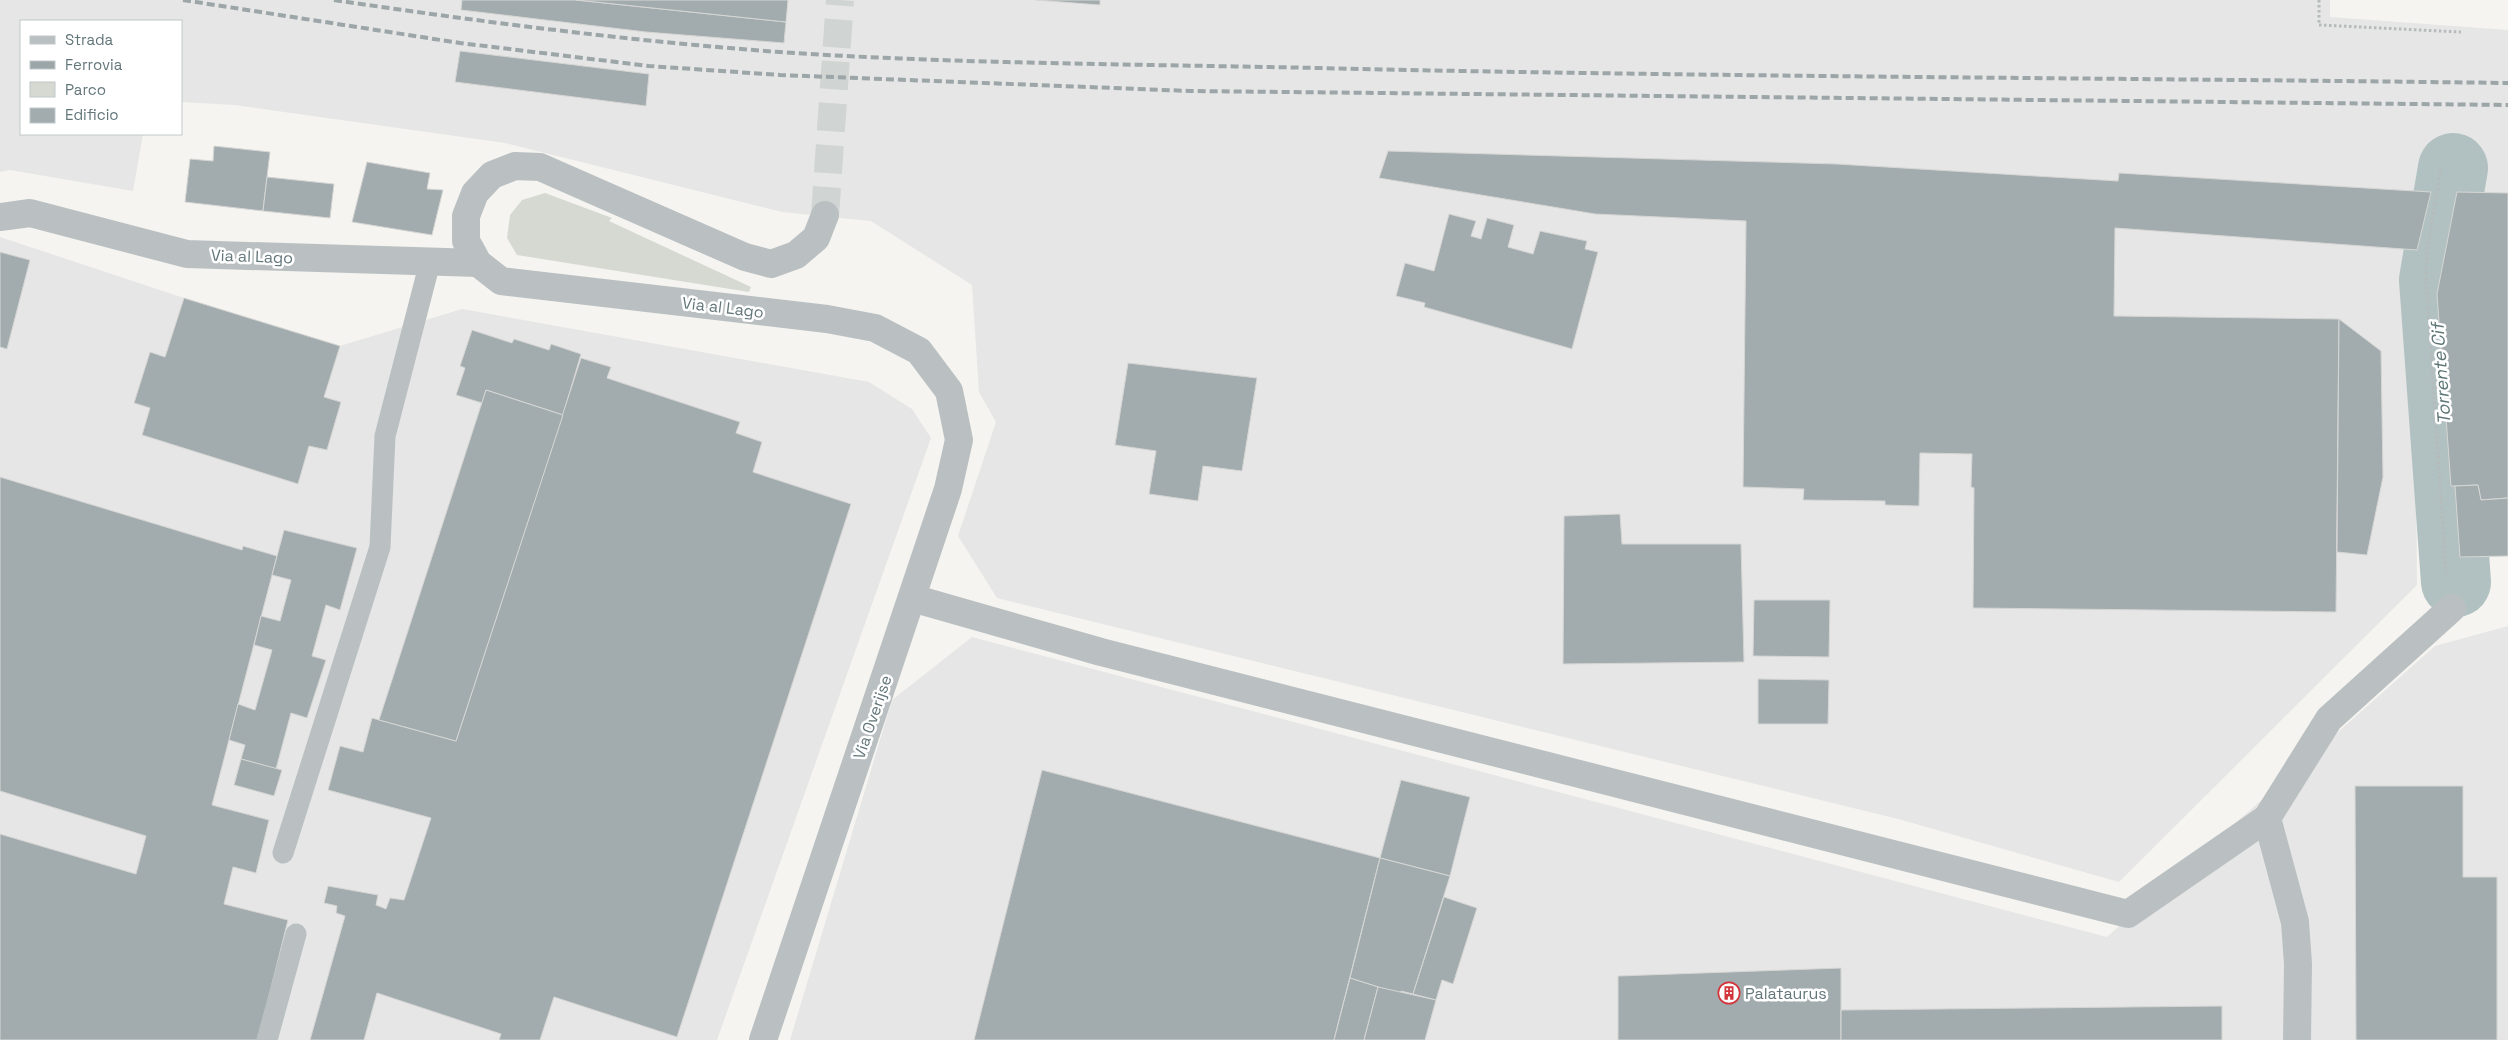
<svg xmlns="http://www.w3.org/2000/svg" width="2508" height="1040" font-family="'Space Grotesk',sans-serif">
	<rect width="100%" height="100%" fill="#f5f4f1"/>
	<g fill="#e5e6e5">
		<polygon points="0,0 2330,0 2330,17 2508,30 2508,556 2460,557 2437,294 2457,193 2431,192 2409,282 2416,462 2417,585 2119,882 1902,820 997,598 958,536 996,422 979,392 972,285 871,221 782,212 505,143 235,105 181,102 181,21 21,21 21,134 143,134 133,191 10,170 0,172"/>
		<polygon points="0,237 184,298 340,346 462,309 869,382 912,409 931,438 717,1040 0,1040"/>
		<polygon points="2508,626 2508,1040 790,1040 892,700 972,637 2107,937 2435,646"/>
	</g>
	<polygon fill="#d6d9d1" points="545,193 612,218 609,221 751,287 749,292 517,255 507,238 510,215 522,200"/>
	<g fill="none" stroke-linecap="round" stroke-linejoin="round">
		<polyline stroke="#b1c1c1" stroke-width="70" points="2453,168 2434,280 2456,582"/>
	</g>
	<g fill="#a2acae" stroke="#d6d6d4">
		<polygon points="462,0 576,0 786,22 784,43 646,32 461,10"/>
		<polygon points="576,0 788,0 786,22"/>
		<polygon points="1036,0 1100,0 1100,5"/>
		<polygon points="460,51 649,74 646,106 455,82"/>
		<polygon points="214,146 270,152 263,211 185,202 190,159 213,161"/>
		<polygon points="1388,151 1837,164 2118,181 2119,173 2431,192 2417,250 2115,228 2114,316 2339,319 2336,612 1973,608 1974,488 1971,487 1972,454 1920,453 1919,506 1885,505 1885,501 1803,500 1804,489 1743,487 1746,221 1595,214 1379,178"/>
		<polygon points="367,162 430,173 427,189 443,190 432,235 352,222"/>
		<polygon points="267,177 334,184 330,218 263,211"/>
		<polygon points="2457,192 2508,193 2508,498 2481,500 2478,485 2451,486 2437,294"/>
		<polygon points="1449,214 1476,221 1471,236 1481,239 1487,218 1514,225 1508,247 1533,254 1540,231 1587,241 1585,249 1598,252 1572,349 1424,307 1425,303 1396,296 1405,263 1434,271"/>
		<polygon points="0,252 30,260 7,349 0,347"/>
		<polygon points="184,298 340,346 324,397 341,402 327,450 309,446 298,484 142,435 150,408 134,403 150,352 165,357"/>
		<polygon points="2339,319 2381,351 2383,477 2367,555 2337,552"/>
		<polygon points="472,330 512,343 514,339 549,350 551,344 581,354 563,415 486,390 482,403 456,395 465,368 460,366"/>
		<polygon points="581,358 611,367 607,378 740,422 736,433 762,442 753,472 851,504 677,1037 554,997 540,1040 499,1040 501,1034 377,993 364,1040 310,1040 345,916 336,913 337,906 324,903 328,886 378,895 376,905 386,909 390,898 404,900 431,818 328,790 340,746 363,752 372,718 456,741"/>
		<polygon points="1128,363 1257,378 1242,471 1203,466 1198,501 1149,494 1156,451 1115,445"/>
		<polygon points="486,390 563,415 456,741 379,720"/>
		<polygon points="0,477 242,550 243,546 277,556 212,805 269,820 256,873 233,867 224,904 288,920 258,1040 0,1040 0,834 136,874 146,836 0,791"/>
		<polygon points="2478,485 2481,500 2508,498 2508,556 2460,557 2455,486"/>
		<polygon points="1620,514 1622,544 1741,544 1744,662 1563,664 1564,516"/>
		<polygon points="284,530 357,548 340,610 326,605 312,656 326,660 307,718 291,713 276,769 241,759 245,745 229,740 238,704 255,710 272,650 254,645 261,616 280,621 291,580 272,575"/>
		<polygon points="1754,600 1830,600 1829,657 1753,656"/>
		<polygon points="1758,679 1829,680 1828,724 1758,724"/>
		<polygon points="241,759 282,770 274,796 234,785"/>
		<polygon points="1042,770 1380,858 1334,1040 974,1040"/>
		<polygon points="1401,780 1470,797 1450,876 1380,858"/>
		<polygon points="2355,786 2463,786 2463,877 2497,877 2497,1040 2356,1040"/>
		<polygon points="1380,858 1450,876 1413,994 1401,991 1400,994 1350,978"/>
		<polygon points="1444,897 1477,908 1453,984 1442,980 1436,1000 1413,994"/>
		<polygon points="1841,968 1841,1040 1618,1040 1618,976"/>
		<polygon points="1350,978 1378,987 1364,1040 1334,1040"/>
		<polygon points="1378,987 1436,1000 1425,1040 1364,1040"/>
		<polygon points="2222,1006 2222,1040 1841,1040 1841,1010"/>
	</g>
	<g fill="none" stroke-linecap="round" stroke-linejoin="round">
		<polyline stroke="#d0d4d3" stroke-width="28" stroke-dasharray="28 14" stroke-linecap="butt" points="825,215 840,0"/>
		<g stroke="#b6babb" stroke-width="3" stroke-dasharray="2.5 2.5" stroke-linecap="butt">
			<polyline points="2319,0 2319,25 2461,32"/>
			<polyline points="2441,168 2427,251 2426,276 2446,575"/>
		</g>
		<g stroke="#bac0c1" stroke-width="21">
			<polyline points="283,853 380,547 385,436 430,262"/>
			<polyline points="267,1040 296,934"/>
		</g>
		<g stroke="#bac0c1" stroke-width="28">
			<polyline points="0,217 30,213 187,254 478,263"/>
			<polyline points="912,598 1101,652 2128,914 2267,818 2329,719 2452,608"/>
			<polyline points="2267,818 2295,922 2298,964 2297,1040"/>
			<polyline points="763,1040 948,489 959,440 949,391 919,351 875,328 827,319 501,281 478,263 466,241 466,216 475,193 492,175 515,166 540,167 745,257 771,264 796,255 816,238 825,215"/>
		</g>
		<g stroke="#9ca5a7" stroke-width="4" stroke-dasharray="8 4" stroke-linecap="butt">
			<polyline points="183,0 460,43 649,66 780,75 1190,91 2508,105"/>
			<path d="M334,0C482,22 630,41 779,52C972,65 1166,64 1359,69C1742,77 2125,78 2508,83"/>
		</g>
	</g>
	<defs>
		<g id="building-ring" transform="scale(1.125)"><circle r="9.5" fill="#fff" stroke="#d2343a" stroke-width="1.5"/><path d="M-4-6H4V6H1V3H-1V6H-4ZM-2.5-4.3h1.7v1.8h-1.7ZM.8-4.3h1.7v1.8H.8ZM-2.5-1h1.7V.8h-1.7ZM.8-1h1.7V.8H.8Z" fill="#d2343a"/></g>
	</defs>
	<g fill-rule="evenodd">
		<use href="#building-ring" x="1729" y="993"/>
	</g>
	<g text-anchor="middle" stroke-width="5" stroke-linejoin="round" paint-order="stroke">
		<g font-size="16" fill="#63767a" stroke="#fff">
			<text transform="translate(252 256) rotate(2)" y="6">Via al Lago</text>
			<text transform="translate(723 307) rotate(7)" y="6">Via al Lago</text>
			<text transform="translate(872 717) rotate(-71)" y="6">Via Overijse</text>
		</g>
		<g font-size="16" fill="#63767a" stroke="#fff" text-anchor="start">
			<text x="1745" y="999">Palataurus</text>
		</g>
		<g font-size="18" font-style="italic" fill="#5e7676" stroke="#fff">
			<text transform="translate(2441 374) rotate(-94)" y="6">Torrente Cif</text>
		</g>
	</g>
	<rect x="20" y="20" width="162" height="115" fill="#ffffff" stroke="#c1c8ca"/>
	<rect x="30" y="36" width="25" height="8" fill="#bac0c1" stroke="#c1c8ca"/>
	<text x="65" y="45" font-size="15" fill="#63767a">Strada</text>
	<rect x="30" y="61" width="25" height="8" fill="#9ca5a7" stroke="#c1c8ca"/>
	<text x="65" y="70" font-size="15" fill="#63767a">Ferrovia</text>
	<rect x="30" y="82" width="25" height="15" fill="#d6d9d1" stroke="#c1c8ca"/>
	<text x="65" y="95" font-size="15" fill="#63767a">Parco</text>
	<rect x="30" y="108" width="25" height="15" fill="#a2acae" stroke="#c1c8ca"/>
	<text x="65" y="120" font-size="15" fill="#63767a">Edificio</text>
</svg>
